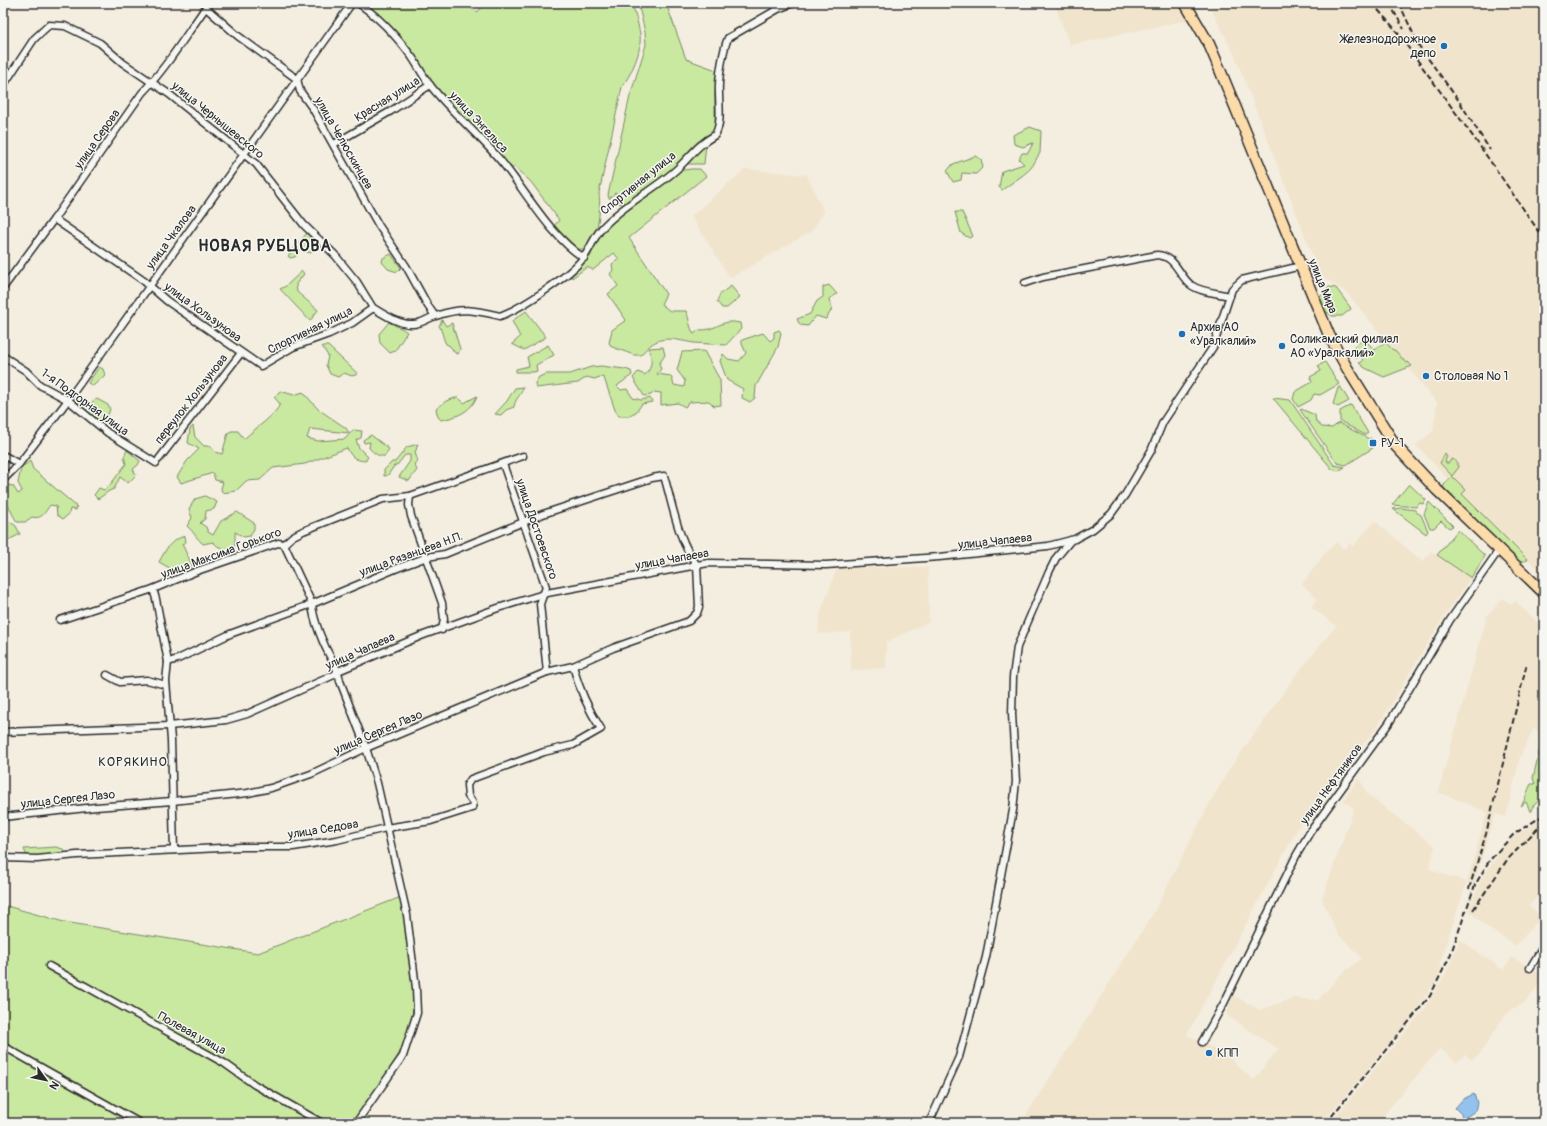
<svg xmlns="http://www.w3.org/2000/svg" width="1547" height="1126" font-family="Pangolin,sans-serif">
	<rect width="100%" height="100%" fill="#f4eee1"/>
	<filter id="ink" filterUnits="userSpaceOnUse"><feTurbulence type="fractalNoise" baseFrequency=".025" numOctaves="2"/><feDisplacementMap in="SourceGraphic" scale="8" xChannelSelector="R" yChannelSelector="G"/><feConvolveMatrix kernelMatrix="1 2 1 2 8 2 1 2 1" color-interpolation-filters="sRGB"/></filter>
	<g filter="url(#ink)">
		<g fill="#f1e4cd">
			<polygon points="1054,3 1176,3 1188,20 1070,45"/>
			<polygon points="1208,3 1544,3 1544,575 1462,494 1416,445 1433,431 1437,403 1347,293 1326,279 1319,272 1235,56"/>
			<polygon points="745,169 807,175 824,212 812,231 730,278 691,216"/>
			<polygon points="1375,521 1423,562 1431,551 1471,578 1443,618 1376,729 1301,822 1187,1035 1212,1047 1235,1062 1236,1065 1254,1080 1278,1049 1226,1015 1233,995 1260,1010 1293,998 1318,1000 1339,976 1362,958 1337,933 1322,899 1354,808 1343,801 1359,778 1368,795 1435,846 1429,869 1467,882 1487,812 1438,792 1487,616 1503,598 1511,605 1515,601 1544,628 1544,736 1534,728 1520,757 1506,817 1495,814 1474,884 1467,882 1439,966 1442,967 1436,981 1408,1022 1322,1123 1021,1123 1154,912 1209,804 1230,768 1295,676 1336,626 1311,607 1317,599 1302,584 1325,553 1337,542 1342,548 1346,548 1350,543 1353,546"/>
			<polygon points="928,567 929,622 886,642 886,668 851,671 850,632 818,634 820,614 837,568"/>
			<polygon points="1538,821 1544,826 1544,890 1529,905 1541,917 1516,946 1485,926 1468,910 1483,876 1501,850 1512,838"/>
			<polygon points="1460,939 1503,970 1512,957 1544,976 1544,979 1523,1004 1512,1009 1504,1017 1479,1055 1471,1060 1465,1054 1457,1063 1440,1048 1377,1123 1330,1123 1425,1008 1446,973"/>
		</g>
		<g fill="#c9e8a0" stroke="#7a8a66">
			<path d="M364,3H463L477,12L487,3H632C635,13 638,23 640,34C642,52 632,72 622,87L599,193C601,211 599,243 579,250L554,226L559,220L531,182L514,167L511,169L433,84L391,29Z"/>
			<polygon points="638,3 666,3 686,59 719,71 715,92 715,127 711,135 691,150 674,168 632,200 623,204 618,203 621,198 619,194 615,193 609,199 608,195 630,96 646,45 645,32"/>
			<path d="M1030,127L1041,131L1040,153C1036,158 1035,164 1030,169C1022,177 1011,183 1002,190L999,187L1002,171L1024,164L1019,159L1022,153H1028L1033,143L1023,147L1014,144L1013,135Z"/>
			<polygon points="706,143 704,164 685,164"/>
			<polygon points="975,156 981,159 983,167 976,174 962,173 961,180 953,182 947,171 953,164"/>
			<path d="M691,169H700L706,176L629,238L666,294L661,304L670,311H686C690,320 689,327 694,334L699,330C718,331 720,318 740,323L741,329L726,345C715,344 705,344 694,343C670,339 658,333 641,355H634L612,347L609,343L612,330L626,320L608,294L618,286L610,274L613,270L612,264L619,259L614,253L593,270L587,267L572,278L571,275L590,257L600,234L605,232V227L678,171Z"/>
			<polygon points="955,212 962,212 973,236 969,238 961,233"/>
			<polygon points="307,233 315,244 311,253 307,252 301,248 295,257 290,258 288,256"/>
			<polygon points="391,254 401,268 397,272 388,269 382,262 383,258"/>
			<polygon points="302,271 304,274 296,284 297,292 318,310 310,321 280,289 286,286"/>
			<polygon points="829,285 837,294 829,299 832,309 826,319 816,316 808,326 800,325 797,319 810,314 817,301 823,297 823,287"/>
			<polygon points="731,286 740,297 727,308 722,308 717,302 720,294"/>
			<polygon points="1329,287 1336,288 1350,307 1351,309 1342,316 1332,316 1324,310 1320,297"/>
			<polygon points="526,311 546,337 524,350 512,344 520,337 512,321"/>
			<path d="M442,320L446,326L452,323L460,349L458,354L455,353L450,346L446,344C443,339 442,330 439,326Z"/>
			<path d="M389,322C395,326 401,327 407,332L395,351L390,353L380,343L379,334Z"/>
			<polygon points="779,330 781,333 778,347 756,386 755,398 750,402 742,398 743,389 727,380 720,361 723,354 728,359 739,361 746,353 742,344 742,340 763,333 770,341 774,338 774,332"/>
			<polygon points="1364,339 1375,350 1385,342 1393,350 1395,350 1406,363 1408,362 1412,366 1384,377 1365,368 1359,363 1363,361 1361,356 1357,358 1353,355 1354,346"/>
			<polygon points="548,345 554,355 536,365 537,371 534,372 516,372 516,369 529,366 527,357"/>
			<polygon points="322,346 328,346 358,374 352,376 344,373 338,377 330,374 326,365 328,356"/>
			<path d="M663,347L665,355L659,364L661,369L657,374L671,376L674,385L684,387L685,381L677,370L682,352L704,351L720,380L721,405L714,406L709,401L690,402L685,407L678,403L661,405V393L654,392L651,395L644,396L633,378L638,372L645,375C653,367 652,359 649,348Z"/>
			<polygon points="1325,362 1339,384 1320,395 1314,394 1311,400 1298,407 1293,399 1295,392 1312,382 1310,377 1321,371 1318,366"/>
			<polygon points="601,366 625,369 631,371 632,375 617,386 621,390 627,389 633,398 641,400 650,398 652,402 642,404 636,412 628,416 619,416 615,410 604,378 600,377 594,379 587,377 578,383 536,388 535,383 539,377 546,374 570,374 591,367"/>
			<polygon points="99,367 103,369 105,375 93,386 88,383"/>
			<polygon points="1340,386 1349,401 1338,407 1333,404 1338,388"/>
			<path d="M523,387C522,395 515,398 514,407L506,410L501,415L495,414L507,401L515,388Z"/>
			<path d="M280,391L294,395L303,392L318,409L346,428L349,433L310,429L307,438L318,441L345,439L353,430L362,431L361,438L356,440L359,448L368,457L365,461C355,460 351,457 347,448L305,464L273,468L260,480L246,481L236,491L222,493L221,488L223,482L215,480L213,473L181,483L177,477L187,461L199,449L188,443L190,429L193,426L195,437L204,446H210L215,452L222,454L228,433L231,431H238L244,439C255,428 275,416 280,404L274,397Z"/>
			<path d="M477,396C471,412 457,417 441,420L438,417L436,409L446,401L458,397L464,403Z"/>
			<polygon points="83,398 89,404 97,399 108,405 110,409 108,415 102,423 81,408 78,404"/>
			<polygon points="1273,398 1290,400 1334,465 1345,467 1338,471 1332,469"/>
			<polygon points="1351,405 1368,433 1365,435 1340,421 1340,411"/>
			<polygon points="1301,409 1315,415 1316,422 1322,427 1332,428 1339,423 1369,439 1371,438 1373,440 1369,442 1373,448 1346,465 1337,463 1300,410"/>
			<path d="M371,435L389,449L385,456C378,457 374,453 369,448L370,442L364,443L363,440Z"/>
			<polygon points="418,444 415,453 418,461 414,464 417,470 409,481 399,477 410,461 410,455 405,455 398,464 394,466 388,475 384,476 384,470 392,462 395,462 407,447"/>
			<polygon points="127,450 140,461 138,465 133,469 136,475 128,483 120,477 114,489 109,491 98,499 94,495 99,488 104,490 110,485 126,464 124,457"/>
			<polygon points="1445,454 1447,457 1445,461 1446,463 1449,463 1451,459 1456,461 1459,467 1452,476 1466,490 1462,494 1528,560 1520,562 1443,488 1444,485 1452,476 1440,463"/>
			<path d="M30,461L33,469L77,507L76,510L70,509L69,514L63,519L57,515L56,506L50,505C45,512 42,520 32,517L25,522H17C11,513 9,504 3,496V487L7,485L13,486L18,494L22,491L18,483L21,468Z"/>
			<polygon points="1409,484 1426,500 1423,504 1419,503 1416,507 1392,505"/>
			<path d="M205,496L217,502L214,509L206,511L205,519L200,523L206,527L208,532L213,535L221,521L237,512L254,523V529L250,536L244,537L235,532V546C226,550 219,549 213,542L203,544C196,538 194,532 187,526L192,518L189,509L195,499Z"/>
			<polygon points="1429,502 1453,526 1449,528 1441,521 1434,528 1430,528 1424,514"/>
			<polygon points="1401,508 1415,510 1416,512 1421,515 1428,531 1426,534 1393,509"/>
			<polygon points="3,517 16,526 20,534 3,543"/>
			<polygon points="1458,530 1485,556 1471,578 1437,555"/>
			<path d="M185,536L186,542L182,544L192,565L185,573L180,574L159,562C166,549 170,540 185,536Z"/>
			<path d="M1544,741V796L1533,806L1532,811H1530L1526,802L1521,806C1526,799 1527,791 1531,784H1535L1533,778L1541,744Z"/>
			<polygon points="56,847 63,849 66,853 64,855 35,858 26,854 24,849"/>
			<polygon points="401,897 415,969 412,1020 402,1049 356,1123 3,1123 3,905 64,922 258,953"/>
		</g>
		<polygon fill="#93c2ee" stroke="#6986a0" points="1474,1094 1477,1103 1475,1111 1463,1119 1461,1114 1455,1108 1463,1099"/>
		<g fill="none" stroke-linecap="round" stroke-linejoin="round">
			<g stroke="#2b2b2b" stroke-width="9">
				<g id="minor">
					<path d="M358,3C379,17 397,37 412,57C418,66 423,76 430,85C454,116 485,139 508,170C530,199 553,238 584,258"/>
					<polyline points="206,8 238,36 297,79 300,91 313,109 379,226 406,266 428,306 435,316"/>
					<polyline points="3,86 34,39 49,25 65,26 100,43 123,63 169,94 256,164 304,225 335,255 357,282 373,308"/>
					<polyline points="334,144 391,111 430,85"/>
					<path d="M54,219L144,281L167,301L261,366L293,347L329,334L352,323L373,308C384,314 399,325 413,324C421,324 428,318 436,316C462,307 474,310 500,316C522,308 570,276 584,257C591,248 594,236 603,227C624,204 654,190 677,169C692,155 696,146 715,135C722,123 719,106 719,93C718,79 723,50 728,38L778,9L793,3"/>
					<path d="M1025,283L1043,277L1157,255C1176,256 1178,275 1191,285C1200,292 1218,293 1230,296"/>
					<path d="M3,288L54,219L142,93C168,66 187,33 209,3"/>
					<polyline points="3,356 26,371 40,385 68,400 108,433 156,463"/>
					<polyline points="3,455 19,464"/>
					<polyline points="159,459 241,353"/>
					<polyline points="503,464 546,587 540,604 547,672"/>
					<polyline points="3,480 19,464 68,400 352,3"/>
					<polyline points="410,496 409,505 411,516 442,603 444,619 442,630"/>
					<path d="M284,544L312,604C313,620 324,646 332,660C336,668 339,672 340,681L366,748L377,783L407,915L416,988L417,1013L403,1056L356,1123"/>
					<polyline points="153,589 156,599 168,662 166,681 171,740 174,850"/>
					<polyline points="60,620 153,589 197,571 278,543 284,544 293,536 303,531 383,499 410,496 523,456"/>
					<path d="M168,662L178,659L230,634L312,604L395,569L427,557L445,554L543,514L652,478L664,476C673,506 678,541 697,565"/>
					<polyline points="107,675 120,682 147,680 166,685"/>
					<polyline points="3,732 169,726 226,720 247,714 334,675 338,671 421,636 498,608 547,593 708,563 826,565 939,557 1048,546 1075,539 1093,529 1111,514 1125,495 1151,451 1163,422 1213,347 1232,289 1242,280 1301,266"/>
					<polyline points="3,817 96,807 172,801 248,793 271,788 311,774 366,748 547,672 573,666 613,648 689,621 697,613 699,607 697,565"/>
					<path d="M3,858L37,859L77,855L241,847H293L337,840L386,828L431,821L472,808L473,803L468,796L467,785L471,779L544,752L573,745L601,729C588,709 579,689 573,666"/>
					<polyline points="49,966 224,1063 255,1085 322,1123"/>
					<polyline points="1530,968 1544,945"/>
					<polyline points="1202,1042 1224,1003 1296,856 1310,832 1389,723 1450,620 1499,550"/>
					<polyline points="3,1046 140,1123"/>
					<polyline points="929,1123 959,1057 986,957 1013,810 1016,781 1012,714 1013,677 1017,647 1049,572 1056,558 1071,540"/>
				</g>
			</g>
			<g stroke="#2b2b2b" stroke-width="13">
				<polyline id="trunk" points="1185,3 1209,44 1218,65 1329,335 1347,368 1395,445 1437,490 1544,593"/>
			</g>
			<use href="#minor" stroke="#f6f6f2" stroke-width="6"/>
			<use href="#trunk" stroke="#fddcac" stroke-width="10"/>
			<g stroke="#2b2b2b" stroke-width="2" stroke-dasharray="6 3" stroke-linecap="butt">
				<polyline points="1372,3 1394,28 1477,142 1544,239"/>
				<polyline points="1389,3 1404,29"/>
				<polyline points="1399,3 1419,46 1459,101 1490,150"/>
				<polyline points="1544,208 1544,209"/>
				<polyline points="1469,889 1486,834 1527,663"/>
				<polyline points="1473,910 1507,860 1544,822"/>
				<polyline points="1326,1123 1430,996 1450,956 1475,885 1489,861 1514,834 1544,815"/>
			</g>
		</g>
	</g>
	<g fill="#1f6fb2" stroke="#f6f6f2" stroke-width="1.5">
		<circle cx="1444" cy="46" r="4"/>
		<circle cx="1182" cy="334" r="4"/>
		<circle cx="1282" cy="346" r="4"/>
		<circle cx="1426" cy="376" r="4"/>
		<rect x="1369" y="439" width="8" height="8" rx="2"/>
		<circle cx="1209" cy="1053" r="4"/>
	</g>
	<g text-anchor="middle" stroke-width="3" stroke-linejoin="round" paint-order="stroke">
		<g font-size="12" fill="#2b2b2b" stroke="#f6f6f2" text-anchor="start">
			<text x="1436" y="43" text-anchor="end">Железнодорожное<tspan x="1436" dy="14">депо</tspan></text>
			<text x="1190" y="331">Архив АО<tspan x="1190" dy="14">«Уралкалий»</tspan></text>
			<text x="1290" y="343">Соликамский филиал<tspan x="1290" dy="14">АО «Уралкалий»</tspan></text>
			<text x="1434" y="380">Столовая № 1</text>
			<text x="1381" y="447">РУ-1</text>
			<text x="1217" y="1057">КПП</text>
		</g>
		<g font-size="12" fill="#2b2b2b" stroke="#f6f6f2">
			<text transform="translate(387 99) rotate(-32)" y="4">Красная улица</text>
			<text transform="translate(218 120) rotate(39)" y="4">улица Чернышевского</text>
			<text transform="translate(479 122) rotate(47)" y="4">улица Энгельса</text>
			<text transform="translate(97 139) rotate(-55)" y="4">улица Серова</text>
			<text transform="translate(344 143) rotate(60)" y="4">улица Челюскинцев</text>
			<text transform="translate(638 183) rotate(-39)" y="4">Спортивная улица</text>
			<text transform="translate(171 237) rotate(-54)" y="4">улица Чкалова</text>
			<text transform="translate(1323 286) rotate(68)" y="4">улица Мира</text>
			<text transform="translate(203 312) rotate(36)" y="4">улица Хользунова</text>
			<text transform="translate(310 330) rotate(-26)" y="4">Спортивная улица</text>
			<text transform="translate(191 399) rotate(-52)" y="4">переулок Хользунова</text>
			<text transform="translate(85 402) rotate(36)" y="4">1-я Подгорная улица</text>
			<text transform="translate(537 529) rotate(71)" y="4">улица Достоевского</text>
			<text transform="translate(995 541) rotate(-6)" y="4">улица Чапаева</text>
			<text transform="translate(221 553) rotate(-20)" y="4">улица Максима Горького</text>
			<text transform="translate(411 554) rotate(-20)" y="4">улица Рязанцева Н.П.</text>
			<text transform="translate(672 559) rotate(-10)" y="4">улица Чапаева</text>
			<text transform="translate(360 651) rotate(-24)" y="4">улица Чапаева</text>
			<text transform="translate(378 732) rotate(-23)" y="4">улица Сергея Лазо</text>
			<text transform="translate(1331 784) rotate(-54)" y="4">улица Нефтяников</text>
			<text transform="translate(68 799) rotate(-6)" y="4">улица Сергея Лазо</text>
			<text transform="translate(323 829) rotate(-9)" y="4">улица Седова</text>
			<text transform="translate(192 1033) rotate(29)" y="4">Полевая улица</text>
		</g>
		<g font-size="13" letter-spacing="1" fill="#2b2b2b" stroke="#f6f6f2">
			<text x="133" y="766">КОРЯКИНО</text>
		</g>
		<g font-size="16" font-weight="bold" letter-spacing="1" fill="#2b2b2b" stroke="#f6f6f2">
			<text x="265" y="251">НОВАЯ РУБЦОВА</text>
		</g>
	</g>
	<rect width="1547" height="1126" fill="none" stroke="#f6f6f2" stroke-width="16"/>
	<rect x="8" y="8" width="1531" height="1110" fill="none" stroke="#2b2b2b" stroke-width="1.5" filter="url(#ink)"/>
	<g transform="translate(46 1080) rotate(123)" stroke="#f6f6f2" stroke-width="3" paint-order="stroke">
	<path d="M0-3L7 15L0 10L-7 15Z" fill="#2b2b2b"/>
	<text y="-6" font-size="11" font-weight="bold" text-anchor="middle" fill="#2b2b2b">N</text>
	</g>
</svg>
